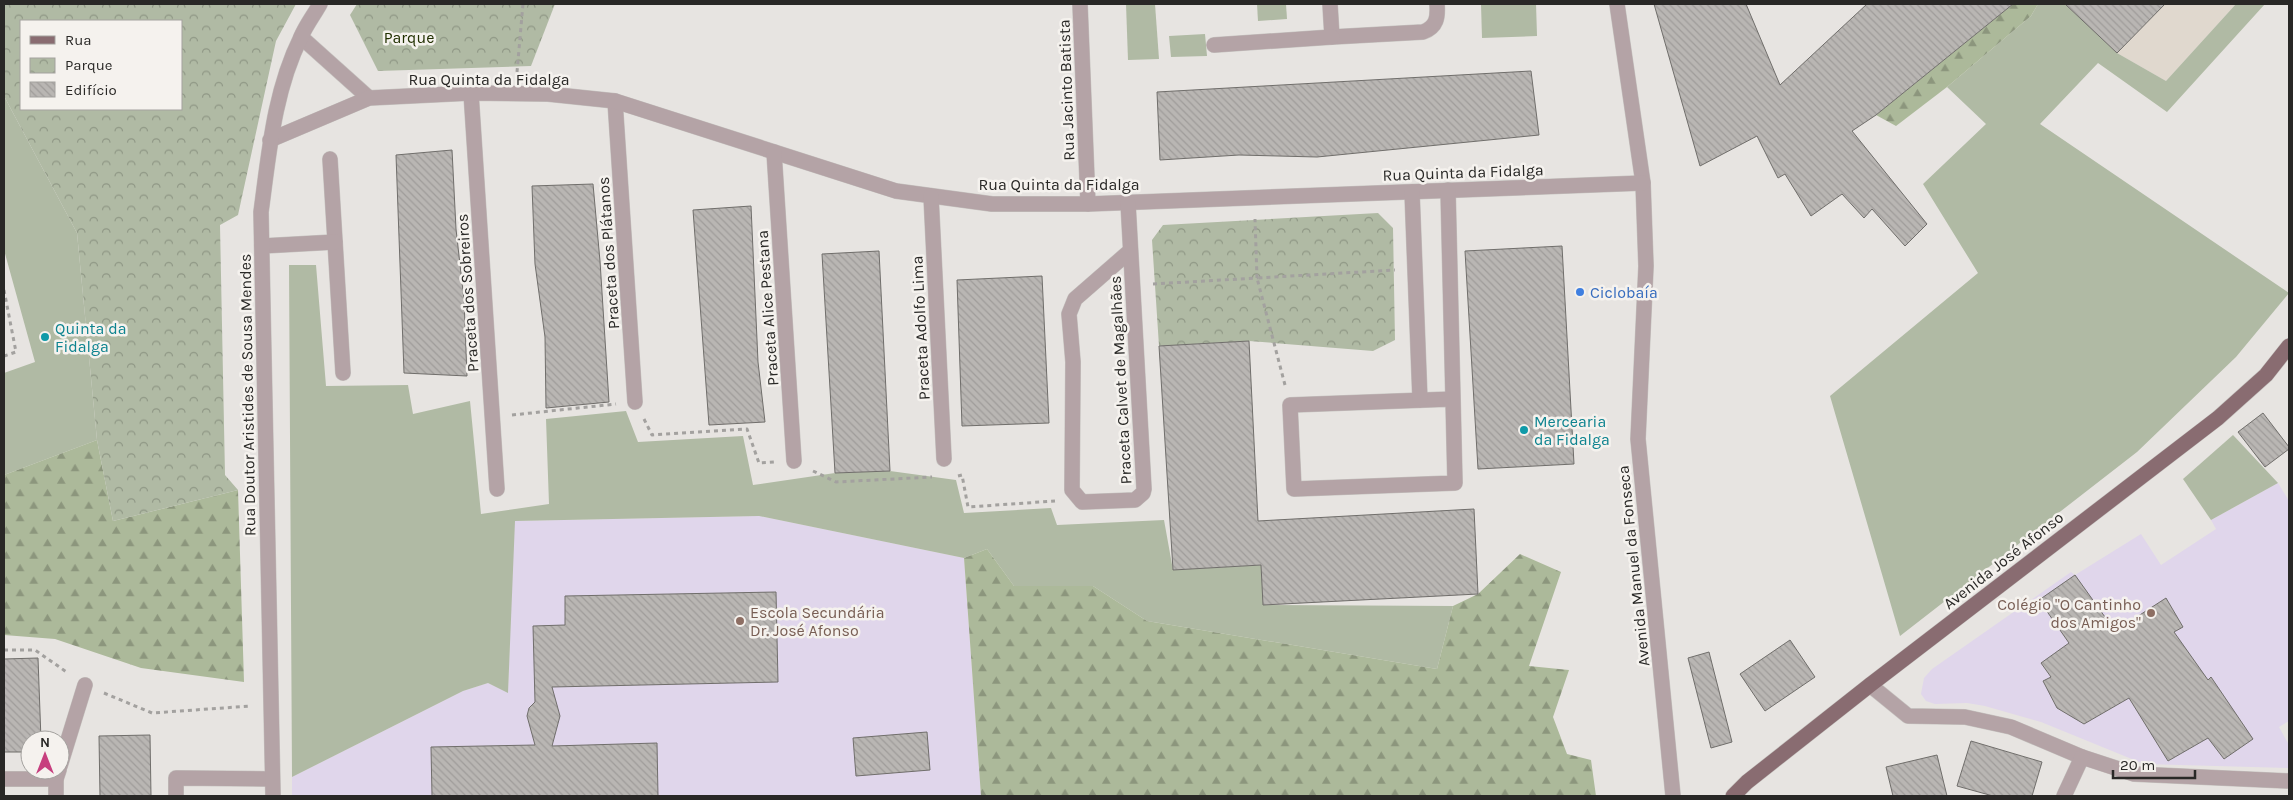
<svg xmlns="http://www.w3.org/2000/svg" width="2293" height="800" font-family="Karla,sans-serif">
	<defs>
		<pattern id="forest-firs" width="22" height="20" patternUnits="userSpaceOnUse" patternTransform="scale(1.25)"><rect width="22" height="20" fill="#acb99a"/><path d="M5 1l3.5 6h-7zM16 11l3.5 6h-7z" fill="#8c967d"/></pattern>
		<pattern id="park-crowns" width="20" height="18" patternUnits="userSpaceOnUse" patternTransform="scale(1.25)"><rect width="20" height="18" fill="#b0baa4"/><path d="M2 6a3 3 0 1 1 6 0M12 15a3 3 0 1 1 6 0" fill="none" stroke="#8f9785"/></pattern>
		<pattern id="building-back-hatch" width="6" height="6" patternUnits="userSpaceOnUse" patternTransform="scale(1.25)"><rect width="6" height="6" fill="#b9b6b3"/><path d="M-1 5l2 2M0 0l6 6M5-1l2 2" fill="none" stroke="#9f9c9a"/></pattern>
	</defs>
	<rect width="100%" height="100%" fill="#e7e4e1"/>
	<polygon fill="#e0d8ce" points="2065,4 2236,4 2166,81 2117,53"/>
	<g fill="#e0d6eb">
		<polygon points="2278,483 2289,501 2289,721 2279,727 2289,745 2289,768 2144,764 2041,722 1985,706 1967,703 1935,704 1926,701 1921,694 1924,678 1932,669 2071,572 2075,575 2141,534 2161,565 2216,529 2211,520"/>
		<polygon points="759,516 964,558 981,796 292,796 292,777 463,691 488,683 508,692 514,521"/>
	</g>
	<g fill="#b0baa4">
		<polygon points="1126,4 1155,4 1159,59 1128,60"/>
		<polygon points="1257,4 1286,4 1287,19 1258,21"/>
		<polygon points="1481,4 1536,4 1537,36 1482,38"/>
		<polygon points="2038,4 2065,4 2117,53 2166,81 2236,4 2265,4 2167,112 2098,63 2040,124 2289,293 2236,357 2137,452 1900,636 1830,396 1978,273 1923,184 1986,124 1947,87 2031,16"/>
		<polygon points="1205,34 1207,56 1171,57 1169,36"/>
		<polygon points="4,96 77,233 97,440 4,475 4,373 35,362 4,250"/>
		<polygon points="289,265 316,265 326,386 408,385 413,414 470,401 481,514 549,504 546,419 626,411 638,442 743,436 753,485 835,473 890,471 956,480 964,513 1051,508 1057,525 1164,520 1173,570 1261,565 1264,605 1453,606 1437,669 1147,621 1093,586 1014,586 987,549 964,558 759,516 515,521 508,693 488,683 463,691 292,777"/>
		<polygon points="2233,435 2278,483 2211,520 2183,479"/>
	</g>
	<g fill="url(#forest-firs)">
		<polygon points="2013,4 2038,4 2031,16 1947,87 1896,126 1876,115"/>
		<polygon points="97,440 113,521 238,490 244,682 141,668 55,639 4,635 4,475"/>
		<polygon points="987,549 1014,586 1093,586 1147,621 1437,669 1453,606 1478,594 1520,554 1561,572 1529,666 1569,670 1553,717 1567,754 1591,760 1596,796 981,796 964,558"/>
	</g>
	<g fill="url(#park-crowns)" fill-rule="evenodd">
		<path d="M4,4H296L276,41L238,215L220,225L225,475L238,490L113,521L97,440L77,233L4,96ZM21,21H181V109H21Z"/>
		<polygon points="357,4 555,4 531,66 378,71 350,15"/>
		<polygon points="1378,213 1393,228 1395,340 1373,351 1249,341 1159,346 1152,240 1163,225"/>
	</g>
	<g fill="url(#building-back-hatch)" stroke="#706e6b">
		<polygon points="1654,4 1746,4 1780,85 1867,4 2013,4 1876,115 1852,131 1927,224 1905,246 1872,209 1864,218 1842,194 1811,216 1785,174 1778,178 1757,136 1700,166"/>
		<polygon points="2065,4 2165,4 2117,53"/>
		<polygon points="1531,71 1539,135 1317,157 1239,155 1160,160 1157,92"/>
		<polygon points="452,150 456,229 464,300 467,376 404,373 396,155"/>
		<polygon points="593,184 600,261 609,402 546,408 545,337 535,264 532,186"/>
		<polygon points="751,206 758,362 765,422 709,425 693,210"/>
		<polygon points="1562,246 1574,464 1478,469 1465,251"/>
		<polygon points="879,251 890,471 835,473 822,254"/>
		<polygon points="1042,276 1049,423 962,426 957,280"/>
		<polygon points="1249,341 1258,521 1474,509 1478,594 1263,605 1261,565 1173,570 1159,346"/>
		<polygon points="2263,413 2289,447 2289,449 2265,467 2238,432"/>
		<polygon points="2075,575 2115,631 2166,598 2183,627 2174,632 2208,680 2211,677 2253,739 2224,759 2208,738 2168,761 2129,698 2084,724 2057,708 2043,681 2051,677 2041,663 2069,643 2039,600"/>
		<polygon points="776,592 778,682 552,687 560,716 552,746 657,743 658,796 432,796 431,747 535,745 527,716 529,708 535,702 533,626 565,625 565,596"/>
		<polygon points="1790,640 1815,677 1765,711 1740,674"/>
		<polygon points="1709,652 1732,742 1711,748 1688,658"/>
		<polygon points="38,658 41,740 30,740 30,752 4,752 4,659"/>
		<polygon points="927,732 930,770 856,776 853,738"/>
		<polygon points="150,735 151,796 100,796 99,736"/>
		<polygon points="1971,741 2042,762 2032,796 1993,796 1957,786"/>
		<polygon points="1937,755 1947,796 1893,796 1886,767"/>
	</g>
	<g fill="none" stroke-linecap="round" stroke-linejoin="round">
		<g stroke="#c5c2bf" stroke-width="16">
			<g id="minor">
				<polyline points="1080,4 1088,204"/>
				<path d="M1330,4L1332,37L1423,32C1437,27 1438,17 1437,4"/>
				<polyline points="1617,4 1643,183 1646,266 1638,439 1673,796"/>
				<polyline points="301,37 369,98"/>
				<polyline points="1214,45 1332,37"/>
				<polyline points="471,93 497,489"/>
				<polyline points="615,101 635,402"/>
				<polyline points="270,140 369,98 471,93 548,94 615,101 896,191 992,204 1088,204 1643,183"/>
				<polyline points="774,152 794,461"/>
				<polyline points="330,159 343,373"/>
				<polyline points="1448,190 1455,483 1294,489 1290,405 1452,399"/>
				<polyline points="1412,192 1420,400"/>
				<polyline points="931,196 944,459"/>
				<polyline points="1128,203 1144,489 1143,493 1135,500 1082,502 1072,490 1073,362 1069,314 1075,299 1130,251"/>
				<polyline points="262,246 335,242"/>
				<polyline points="1870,685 1908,716 1965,717 2011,727 2082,757 2134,774 2289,781"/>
				<polyline points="60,766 85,685"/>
				<polyline points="4,779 56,779 59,770"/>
				<polyline points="56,779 56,796"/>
				<polyline points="176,796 176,778 272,779"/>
				<path d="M273,796L261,212C269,153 274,91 301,37C306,25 314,15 320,4"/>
				<polyline points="2064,796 2082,757"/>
			</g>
		</g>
		<g stroke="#c5c2bf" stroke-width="16">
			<polyline id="major" points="1733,796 1747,782 1870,685 2218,418 2266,375 2289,346"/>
		</g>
		<g stroke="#a3a19f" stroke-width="3" stroke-dasharray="4 4" stroke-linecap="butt">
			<polyline points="517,72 523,4"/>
			<polyline points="1153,284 1257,278 1255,219"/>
			<polyline points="4,290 16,352 4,356"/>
			<polyline points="1285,385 1257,278 1395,270"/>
			<polyline points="512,415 616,404"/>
			<polyline points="644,419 652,435 747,429 759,463 774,462"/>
			<polyline points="813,471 836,482 932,477"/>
			<polyline points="958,476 962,475 968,507 1055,501"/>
			<polyline points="4,650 35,650 68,673"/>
			<polyline points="104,693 152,713 251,706"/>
		</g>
		<use href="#minor" stroke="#b4a3a6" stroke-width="15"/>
		<use href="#major" stroke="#896c71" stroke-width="15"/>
	</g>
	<circle fill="#3f7fe0" stroke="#f5f2ee" stroke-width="2" cx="1580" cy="292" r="5"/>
	<g fill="#0f9aa8" stroke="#f5f2ee" stroke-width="2">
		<circle cx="45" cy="337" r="5"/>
		<circle cx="1524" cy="430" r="5"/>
	</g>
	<g fill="#8d6e63" stroke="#f5f2ee" stroke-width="2">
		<circle cx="2151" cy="613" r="5"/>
		<circle cx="740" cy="621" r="5"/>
	</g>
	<g text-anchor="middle" stroke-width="5" stroke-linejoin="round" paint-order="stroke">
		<g font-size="16" fill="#213000" stroke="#f5f2ee">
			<text x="409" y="43">Parque</text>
		</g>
		<g font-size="16" fill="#292826" stroke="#f5f2ee">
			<text x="489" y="85">Rua Quinta da Fidalga</text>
			<text transform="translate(1066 90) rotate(-92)" y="6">Rua Jacinto Batista</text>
			<text transform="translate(1463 172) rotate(-2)" y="6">Rua Quinta da Fidalga</text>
			<text x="1059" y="190">Rua Quinta da Fidalga</text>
			<text transform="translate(608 253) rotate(-94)" y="6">Praceta dos Plátanos</text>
			<text transform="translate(467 293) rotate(-94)" y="6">Praceta dos Sobreiros</text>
			<text transform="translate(767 308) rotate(-94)" y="6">Praceta Alice Pestana</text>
			<text transform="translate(920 328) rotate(-93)" y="6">Praceta Adolfo Lima</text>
			<text transform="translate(1120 380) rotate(-93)" y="6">Praceta Calvet de Magalhães</text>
			<text transform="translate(247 395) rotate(-91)" y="6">Rua Doutor Aristides de Sousa Mendes</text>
			<text transform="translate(2003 560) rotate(-38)" y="6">Avenida José Afonso</text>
			<text transform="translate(1633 566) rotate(-96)" y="6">Avenida Manuel da Fonseca</text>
		</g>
		<g font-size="16" fill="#366cbe" stroke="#f5f2ee" text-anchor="start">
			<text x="1590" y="298">Ciclobaía</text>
		</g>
		<g font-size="16" fill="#0d838f" stroke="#f5f2ee" text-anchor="start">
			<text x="55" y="334">Quinta da<tspan x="55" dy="18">Fidalga</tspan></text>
			<text x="1534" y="427">Mercearia<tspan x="1534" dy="18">da Fidalga</tspan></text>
		</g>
		<g font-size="16" fill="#785e54" stroke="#f5f2ee" text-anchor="end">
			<text x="2141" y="610">Colégio "O Cantinho<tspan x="2141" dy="18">dos Amigos"</tspan></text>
			<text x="750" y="618" text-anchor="start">Escola Secundária<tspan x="750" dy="18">Dr. José Afonso</tspan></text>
		</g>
	</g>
	<rect width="2293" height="800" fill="none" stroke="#292826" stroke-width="10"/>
	<rect x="20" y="20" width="162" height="90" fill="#f5f2ee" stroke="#a3a19e"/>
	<rect x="30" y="36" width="25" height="8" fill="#896c71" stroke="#a3a19e"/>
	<text x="65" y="45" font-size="15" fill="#292826">Rua</text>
	<rect x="30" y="58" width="25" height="15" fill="url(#park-crowns)" stroke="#a3a19e"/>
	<text x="65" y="70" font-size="15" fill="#292826">Parque</text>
	<rect x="30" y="82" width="25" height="15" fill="url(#building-back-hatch)" stroke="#a3a19e"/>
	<text x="65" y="95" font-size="15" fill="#292826">Edifício</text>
	<g transform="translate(45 755)"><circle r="24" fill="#f5f2ee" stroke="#a3a19e"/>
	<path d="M0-4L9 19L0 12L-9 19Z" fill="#c73f7e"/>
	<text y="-8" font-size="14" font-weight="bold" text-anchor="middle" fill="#292826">N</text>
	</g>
	<path d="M2113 770v8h82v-8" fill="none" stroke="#292826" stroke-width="2.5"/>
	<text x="2120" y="770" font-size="15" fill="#292826" stroke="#f5f2ee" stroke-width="4" paint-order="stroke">20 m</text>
</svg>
